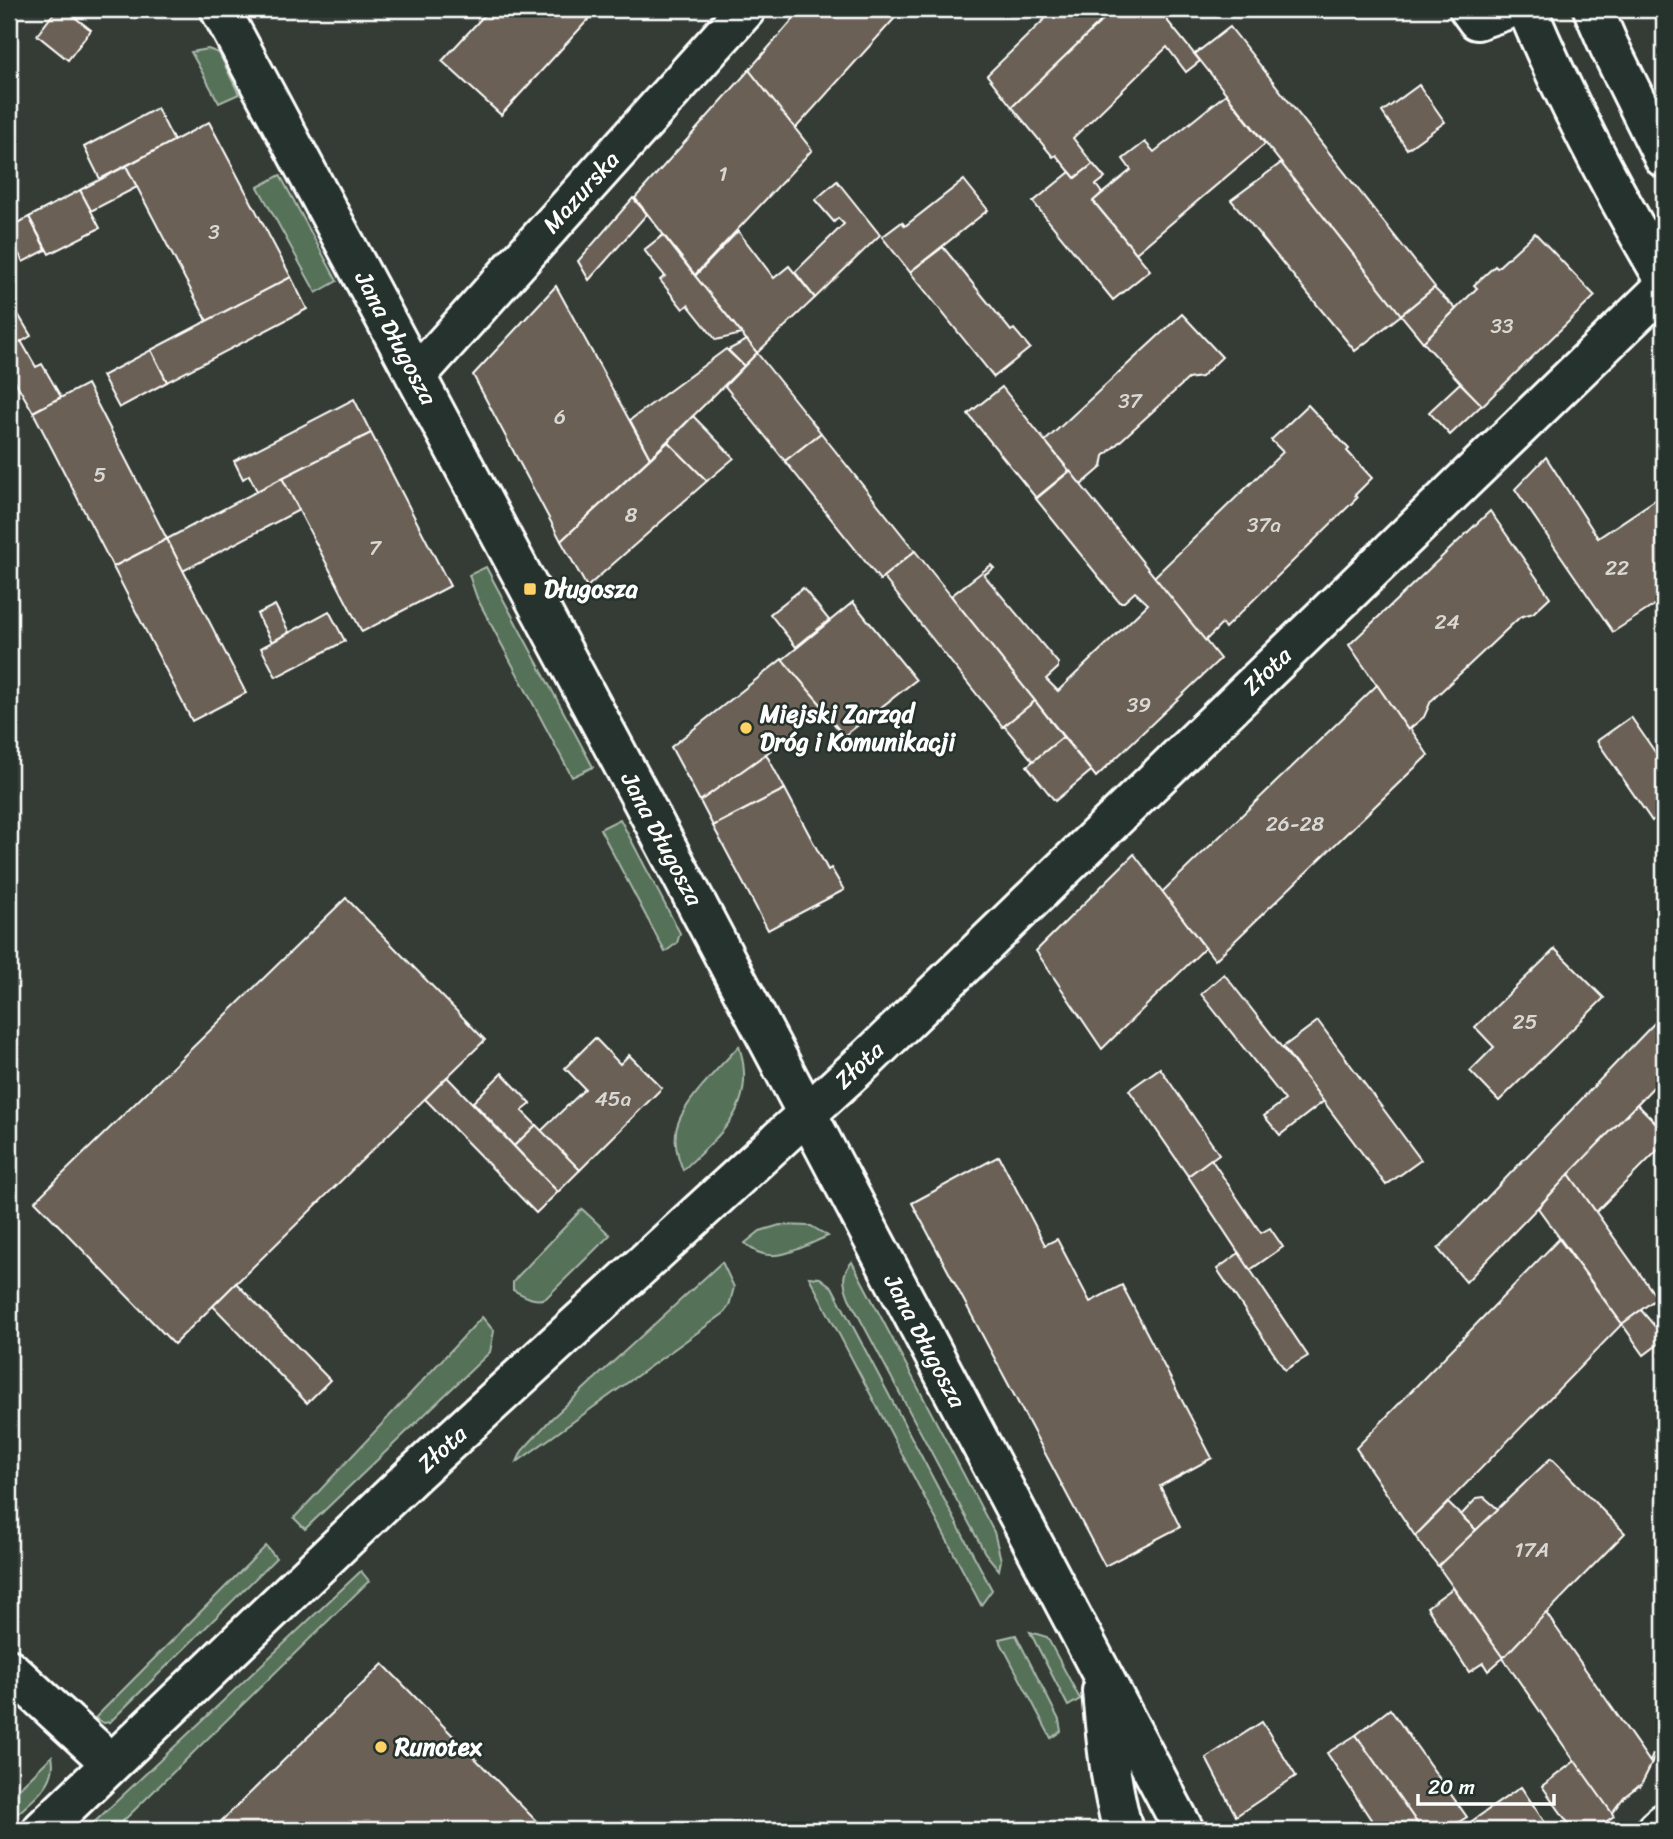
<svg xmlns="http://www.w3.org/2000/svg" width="1673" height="1839" font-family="Sriracha,sans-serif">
	<rect width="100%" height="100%" fill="#343c35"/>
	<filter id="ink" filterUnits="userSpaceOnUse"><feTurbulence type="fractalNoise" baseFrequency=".0143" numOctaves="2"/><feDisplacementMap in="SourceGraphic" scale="14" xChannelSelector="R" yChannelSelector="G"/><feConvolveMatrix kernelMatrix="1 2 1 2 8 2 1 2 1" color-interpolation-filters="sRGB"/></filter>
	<g filter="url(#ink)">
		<g fill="#557158" stroke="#aab8ac" stroke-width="2">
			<polygon points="208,49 219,53 239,94 219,103 191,52"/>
			<polygon points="280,175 337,281 316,293 258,187"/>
			<polygon points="486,567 593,767 572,777 477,598 469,575"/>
			<polygon points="620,819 680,933 677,943 665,952 600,829"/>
			<path d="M739,1046C758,1106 723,1132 683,1170C678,1158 674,1145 676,1132C679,1105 721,1066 739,1046Z"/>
			<path d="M582,1209L610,1235L546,1298C535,1303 523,1295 513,1290V1282L518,1276Z"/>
			<path d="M780,1225L811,1226L828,1236C801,1247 769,1269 745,1243L760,1231Z"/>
			<polygon points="722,1262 734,1287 729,1306 723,1314 517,1462 522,1451 551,1419"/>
			<path d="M852,1262L994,1532L1001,1560L999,1570L985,1553L849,1298C843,1283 841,1274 852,1262Z"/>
			<polygon points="809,1277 820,1278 832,1287 992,1590 981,1605"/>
			<polygon points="482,1317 494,1331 490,1352 305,1529 294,1518"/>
			<polygon points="266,1546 276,1558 110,1722 104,1723 95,1718"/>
			<polygon points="361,1571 369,1581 114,1830 86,1830"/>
			<polygon points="1030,1632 1047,1637 1080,1699 1068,1706"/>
			<polygon points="1016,1635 1059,1720 1061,1731 1051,1738 999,1639"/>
			<path d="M52,1756C59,1785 28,1803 9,1821V1798Z"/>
		</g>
		<g fill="#6b6154" stroke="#fff" stroke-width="2">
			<polygon points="57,9 64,9 91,30 68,60 37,35"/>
			<polygon points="490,9 598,9 501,115 442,61"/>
			<polygon points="802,9 903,9 795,129 749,70"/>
			<polygon points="1055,9 1114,9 1012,107 987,75"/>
			<polygon points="1114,9 1158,9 1200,61 1186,72 1167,47 1073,138 1093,164 1075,178 1056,155 1053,157 1012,107"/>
			<polygon points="1230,27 1435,287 1401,315 1195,54"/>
			<polygon points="749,70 812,150 695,275 635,198"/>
			<polygon points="1419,85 1445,122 1407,149 1382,112"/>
			<polygon points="1226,94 1265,144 1136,253 1093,201 1131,170 1123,159 1145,142 1154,152"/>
			<polygon points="157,108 174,141 100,179 84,147"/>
			<polygon points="209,122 291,277 207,321 126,166"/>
			<polygon points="1281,163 1401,315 1355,351 1231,200"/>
			<polygon points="1093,164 1105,178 1096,185 1102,193 1093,201 1150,270 1113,300 1033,202 1070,172 1075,178"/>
			<polygon points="126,166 137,187 91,211 80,190"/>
			<polygon points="964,180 988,210 910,272 882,237 902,222 905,226"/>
			<polygon points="837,181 880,235 815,298 795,272 844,224 838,218 834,222 815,200"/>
			<polygon points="80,190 100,228 49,254 29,217"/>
			<polygon points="633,198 647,214 589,280 578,261"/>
			<polygon points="29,217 46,250 23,262 9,235 9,227"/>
			<polygon points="738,231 774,278 789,266 815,298 757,353 695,276"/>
			<polygon points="1535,233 1595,296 1482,406 1423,342 1477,288 1474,285 1495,266 1497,268"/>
			<polygon points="663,235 695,276 742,334 716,340 688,305 683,309 660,280 665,276 644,250"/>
			<polygon points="943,247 1011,331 1014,329 1030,348 994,377 910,272"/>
			<polygon points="291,277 307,309 167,382 151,350"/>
			<polygon points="556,286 650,458 561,541 473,375"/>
			<polygon points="1434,288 1456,309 1423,342 1401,315"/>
			<polygon points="9,299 31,336 9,349"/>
			<polygon points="1182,314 1222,357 1201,377 1188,379 1104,456 1102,467 1081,485 1045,441"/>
			<polygon points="747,340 757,353 744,366 728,350"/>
			<polygon points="21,341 36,367 42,364 61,397 33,412 9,371 9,349"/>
			<polygon points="726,349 744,366 650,458 630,420"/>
			<polygon points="151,350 167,382 119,408 102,376"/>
			<polygon points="757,353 821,433 785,461 725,386"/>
			<polygon points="1460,383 1482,405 1450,435 1429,412"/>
			<polygon points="87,384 167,539 113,567 33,412"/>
			<polygon points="1002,387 1069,471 1036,498 968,414"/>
			<polygon points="354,399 371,433 257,491 249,475 243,479 234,461"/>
			<polygon points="1308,405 1349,449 1347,451 1372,478 1355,495 1357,498 1225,628 1222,624 1205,641 1154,577 1283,452 1271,440"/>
			<polygon points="693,416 734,458 707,481 668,442"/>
			<polygon points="371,433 450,586 362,632 282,478"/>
			<polygon points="821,433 915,551 880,580 785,461"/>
			<polygon points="668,442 707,481 587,587 561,541"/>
			<polygon points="1546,457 1598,538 1664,494 1664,599 1613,632 1515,489"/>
			<polygon points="1070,471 1220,659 1096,777 951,596 991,565 994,568 984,575 1058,663 1058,668 1046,679 1058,691 1148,604 1135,592 1124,602 1119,602 1036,499"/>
			<polygon points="282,478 299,510 183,571 167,539"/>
			<polygon points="1490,511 1550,597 1533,613 1520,617 1431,701 1424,717 1408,730 1349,645"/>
			<polygon points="167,539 246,693 192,721 113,567"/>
			<polygon points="915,551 1035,701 1003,727 883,577"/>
			<polygon points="803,588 829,620 796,647 770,614"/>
			<polygon points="853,602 916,680 844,736 822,709 824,708 782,660"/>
			<polygon points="275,605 289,632 272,642 257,614"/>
			<polygon points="329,611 345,641 276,677 261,648"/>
			<polygon points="782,659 824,708 766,754 700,801 671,747"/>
			<polygon points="1377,685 1408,730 1410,728 1428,755 1215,960 1162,892"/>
			<polygon points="1035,701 1063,737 1033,761 1004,726"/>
			<polygon points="1631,717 1664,765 1664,812 1652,821 1597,741"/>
			<polygon points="1063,737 1091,771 1055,801 1027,766"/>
			<polygon points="766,754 785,789 713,826 700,801"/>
			<polygon points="785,789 828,870 831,868 844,890 768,930 713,826"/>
			<polygon points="1134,854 1205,948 1102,1049 1036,951"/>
			<polygon points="346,898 485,1040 174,1344 35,1201"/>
			<polygon points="1555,949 1604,998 1499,1101 1470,1071 1494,1047 1475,1027"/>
			<polygon points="1224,974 1324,1101 1280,1135 1264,1116 1285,1100 1201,994"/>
			<polygon points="1664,1013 1664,1076 1466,1282 1438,1249"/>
			<polygon points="1318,1021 1421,1160 1386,1185 1283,1047"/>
			<polygon points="595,1038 620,1064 629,1055 662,1088 580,1170 541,1131 585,1089 565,1068"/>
			<polygon points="1160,1068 1219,1154 1188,1176 1129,1090"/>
			<polygon points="502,1073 531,1104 522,1111 536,1125 514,1146 473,1102"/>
			<polygon points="447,1077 558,1192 536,1213 425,1099"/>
			<polygon points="1637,1104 1664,1131 1664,1144 1596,1212 1569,1174"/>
			<polygon points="536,1125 580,1170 558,1192 514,1146"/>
			<polygon points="999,1156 1045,1245 1057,1239 1090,1302 1122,1285 1212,1458 1160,1486 1180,1527 1105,1566 912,1203"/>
			<polygon points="1211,1159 1261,1233 1270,1228 1283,1247 1250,1270 1188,1176"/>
			<polygon points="1569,1174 1657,1298 1622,1324 1538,1208"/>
			<polygon points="1559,1239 1622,1324 1415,1536 1356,1448"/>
			<polygon points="1239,1253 1308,1356 1285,1370 1217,1269"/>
			<polygon points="236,1283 330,1380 307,1403 213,1306"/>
			<polygon points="1641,1310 1664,1337 1664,1340 1644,1355 1622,1324"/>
			<polygon points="1551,1458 1625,1533 1503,1658 1438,1566"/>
			<polygon points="1484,1497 1498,1509 1476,1530 1461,1515 1477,1498"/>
			<polygon points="1448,1503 1476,1530 1438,1566 1415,1536"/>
			<polygon points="1453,1588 1503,1658 1488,1671 1483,1663 1469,1672 1427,1607"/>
			<polygon points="1546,1613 1650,1762 1653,1754 1656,1755 1640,1787 1638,1786 1624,1797 1611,1814 1503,1658"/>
			<polygon points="383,1664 545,1830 212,1830"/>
			<polygon points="1390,1709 1467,1817 1454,1825 1459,1830 1521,1787 1550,1830 1422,1830 1356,1735"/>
			<polygon points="1262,1722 1296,1776 1236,1816 1206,1758"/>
			<polygon points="1356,1735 1422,1830 1378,1830 1327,1753"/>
			<polygon points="1575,1761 1614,1816 1594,1830 1573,1830 1542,1786"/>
		</g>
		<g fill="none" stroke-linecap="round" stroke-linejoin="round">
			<g stroke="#fff" stroke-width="44">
				<g id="minor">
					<polyline points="220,9 642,800 1184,1830"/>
					<polyline points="1469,9 1477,20 1509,9"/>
					<polyline points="416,376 746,9"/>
					<polyline points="9,1669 111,1763"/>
					<path d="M1102,1691C1106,1738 1110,1784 1123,1830"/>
					<polyline points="42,1830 414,1474 869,1057 1664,287"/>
					<polyline points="1656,1830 1664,1823"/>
				</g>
			</g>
			<g stroke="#fff" stroke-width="44">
				<g id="major">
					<path d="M1527,9C1566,102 1613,191 1664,278"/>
					<polyline points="1593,9 1609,46 1664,158"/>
				</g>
			</g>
			<use href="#minor" stroke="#26332d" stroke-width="38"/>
			<use href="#major" stroke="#26332d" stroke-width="38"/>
		</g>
	</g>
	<g fill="#ffd166" stroke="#26332d" stroke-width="2.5">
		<rect x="523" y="582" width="14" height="14" rx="3.5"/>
		<circle cx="746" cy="728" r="7"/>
		<circle cx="381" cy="1747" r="7"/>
	</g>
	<g text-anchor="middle" stroke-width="5" stroke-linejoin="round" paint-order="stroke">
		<g font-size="21" fill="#dad8d4">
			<text x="723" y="181">1</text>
			<text x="214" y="239">3</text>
			<text x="1502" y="333">33</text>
			<text x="1130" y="408">37</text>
			<text x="560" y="424">6</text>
			<text x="100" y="482">5</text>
			<text x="631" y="522">8</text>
			<text x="1264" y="532">37a</text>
			<text x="375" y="555">7</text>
			<text x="1617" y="575">22</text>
			<text x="1447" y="629">24</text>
			<text x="1139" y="712">39</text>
			<text x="1295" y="831">26-28</text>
			<text x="1525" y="1029">25</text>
			<text x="613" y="1106">45a</text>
			<text x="1532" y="1557">17A</text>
		</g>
		<g font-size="24" fill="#fff" stroke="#26332d">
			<text transform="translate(581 192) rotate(-48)" y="8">Mazurska</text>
			<text transform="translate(396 338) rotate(62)" y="8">Jana Długosza</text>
			<text transform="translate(1267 671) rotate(-44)" y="8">Złota</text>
			<text transform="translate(662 839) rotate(62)" y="8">Jana Długosza</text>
			<text transform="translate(859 1065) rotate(-43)" y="8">Złota</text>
			<text transform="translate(925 1341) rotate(62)" y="8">Jana Długosza</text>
			<text transform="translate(442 1449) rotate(-42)" y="8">Złota</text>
		</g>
		<g font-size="24" font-weight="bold" fill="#fff" stroke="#26332d" text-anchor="start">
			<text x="544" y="597">Długosza</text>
			<text x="760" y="722">Miejski Zarząd<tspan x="760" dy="28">Dróg i Komunikacji</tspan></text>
			<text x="395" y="1755">Runotex</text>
		</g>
	</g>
	<rect width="1673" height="1839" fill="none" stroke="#26332d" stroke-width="35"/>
	<rect x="18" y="18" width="1638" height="1804" fill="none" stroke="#fff" stroke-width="2.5" filter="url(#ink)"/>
	<path d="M1418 1794v10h136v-10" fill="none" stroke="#ffffff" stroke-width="3.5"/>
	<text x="1428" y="1794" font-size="21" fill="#ffffff" stroke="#26332d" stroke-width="5" paint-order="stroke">20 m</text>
</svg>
